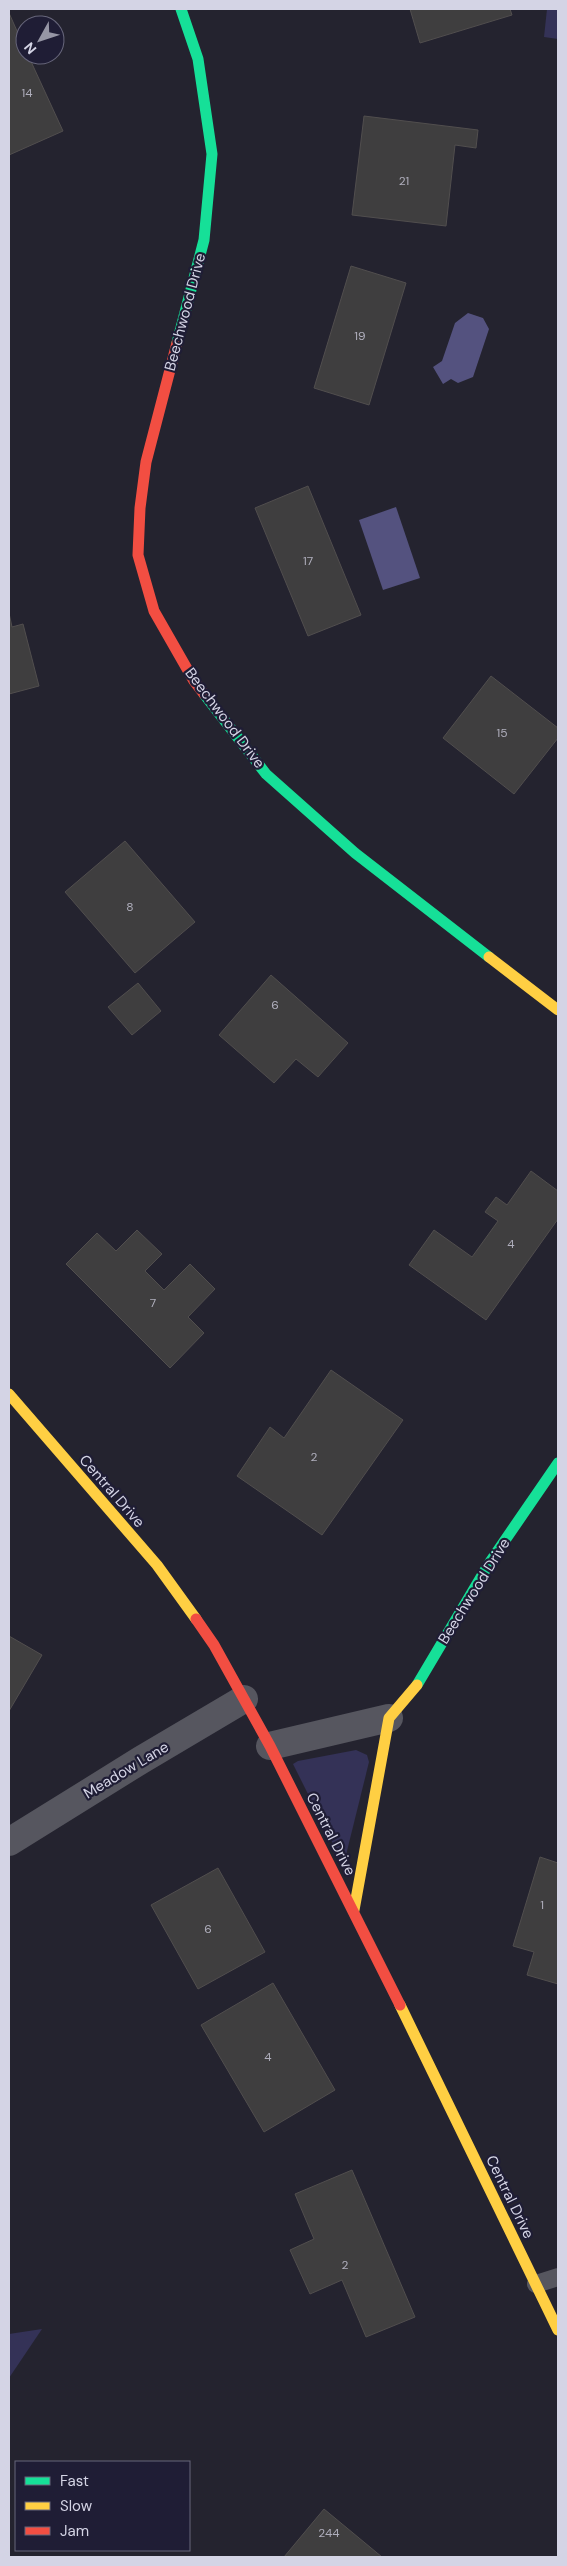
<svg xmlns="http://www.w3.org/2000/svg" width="567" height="2566" font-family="'DM Sans',sans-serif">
	<rect width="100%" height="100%" fill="#24232f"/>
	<g fill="#343257">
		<polygon points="547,9 558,9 558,39 544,37"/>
		<polygon points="356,1750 367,1755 369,1762 346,1855 343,1857 339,1856 293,1764 298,1761"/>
		<polygon points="42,2329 9,2378 9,2334"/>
	</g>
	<g fill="#54527f">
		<polygon points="468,313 483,318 489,329 473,377 458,383 451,379 443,384 433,367 442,361 455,323"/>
		<polygon points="396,507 420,578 383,590 359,520"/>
	</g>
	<g fill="#3f3e3f" stroke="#514e4e">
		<polygon points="410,9 510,9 512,15 420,43"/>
		<polygon points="9,13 25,49 25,55 28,55 63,131 9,155"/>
		<polygon points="364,116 478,130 476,148 455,145 446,226 352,215"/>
		<polygon points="351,266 406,283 369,405 314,388"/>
		<polygon points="308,486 361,615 308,636 255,508"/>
		<polygon points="9,613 12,627 23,624 39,686 9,694"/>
		<polygon points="491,676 558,728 558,738 514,794 443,738"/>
		<polygon points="125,841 195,922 135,973 65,892"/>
		<polygon points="271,975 348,1043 318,1077 296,1059 274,1083 219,1035"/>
		<polygon points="138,983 161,1011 132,1035 108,1007"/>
		<polygon points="531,1171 558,1191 558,1219 486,1320 409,1265 434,1230 472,1257 498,1221 485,1212 496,1197 507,1205"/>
		<polygon points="137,1230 162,1254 145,1271 164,1290 190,1264 215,1289 188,1317 204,1333 170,1368 66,1264 97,1233 116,1251"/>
		<polygon points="331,1370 403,1420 322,1535 237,1476 270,1427 284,1438"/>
		<polygon points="9,1636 42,1655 9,1711"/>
		<polygon points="540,1857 558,1863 558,1984 527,1975 534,1952 513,1946"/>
		<polygon points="218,1868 265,1952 198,1989 151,1905"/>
		<polygon points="273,1983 335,2090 264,2132 201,2025"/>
		<polygon points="352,2170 415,2317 366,2337 342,2280 310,2294 290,2250 314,2239 295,2194"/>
		<polygon points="324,2509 382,2557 284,2557"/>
	</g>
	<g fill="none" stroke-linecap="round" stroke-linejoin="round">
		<polyline stroke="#56565f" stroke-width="18" points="536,2284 558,2277"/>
		<g stroke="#56565f" stroke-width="28">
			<polyline points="270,1746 389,1718"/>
			<polyline points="9,1842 141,1760 244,1699"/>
		</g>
		<g stroke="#16e098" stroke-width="11">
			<polyline points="177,343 204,240 212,154 198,59 181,9"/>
			<polyline points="204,694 266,774 355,853 489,957"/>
			<polyline points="417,1685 490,1562 558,1463"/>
		</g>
		<g stroke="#ffcf43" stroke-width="11">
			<polyline points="489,957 558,1010"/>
			<polyline points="9,1394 157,1565 196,1619"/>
			<polyline points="354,1910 389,1718 417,1685"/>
			<polyline points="400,2005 558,2330"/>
		</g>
		<g stroke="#f24e42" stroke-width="11">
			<polyline points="177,343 146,462 140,508 138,555 154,611 194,681 204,694"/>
			<polyline points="196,1619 214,1645 270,1746 400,2005"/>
		</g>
	</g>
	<g text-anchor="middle" stroke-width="4.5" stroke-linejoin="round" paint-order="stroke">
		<g font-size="12" fill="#afaebc">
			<text x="27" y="97">14</text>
			<text x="404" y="185">21</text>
			<text x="360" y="340">19</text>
			<text x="308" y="565">17</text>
			<text x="502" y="737">15</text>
			<text x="130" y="911">8</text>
			<text x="275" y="1009">6</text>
			<text x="511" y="1248">4</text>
			<text x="153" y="1307">7</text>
			<text x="314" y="1461">2</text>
			<text x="542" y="1909">1</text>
			<text x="208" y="1933">6</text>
			<text x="268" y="2061">4</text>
			<text x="345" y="2269">2</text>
			<text x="329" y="2537">244</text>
		</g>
		<g font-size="15" fill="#d4d4e5" stroke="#1f1d35">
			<text transform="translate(185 312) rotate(-75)" y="5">Beechwood Drive</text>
			<text transform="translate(225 718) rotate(53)" y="5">Beechwood Drive</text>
			<text transform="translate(112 1491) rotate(49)" y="5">Central Drive</text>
			<text transform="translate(474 1591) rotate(-58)" y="5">Beechwood Drive</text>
			<text transform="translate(126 1770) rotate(-31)" y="5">Meadow Lane</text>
			<text transform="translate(331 1834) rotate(63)" y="5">Central Drive</text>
			<text transform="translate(510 2197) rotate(64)" y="5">Central Drive</text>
		</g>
	</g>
	<rect width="567" height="2566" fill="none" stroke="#d4d4e5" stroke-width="20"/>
	<rect x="15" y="2461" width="175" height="90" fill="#1f1d35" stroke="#67667b"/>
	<rect x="25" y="2477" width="25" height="8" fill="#16e098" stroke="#67667b"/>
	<text x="60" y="2486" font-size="15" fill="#d4d4e5">Fast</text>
	<rect x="25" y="2502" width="25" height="8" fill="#ffcf43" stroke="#67667b"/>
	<text x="60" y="2511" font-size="15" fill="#d4d4e5">Slow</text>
	<rect x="25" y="2527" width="25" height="8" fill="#f24e42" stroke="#67667b"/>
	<text x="60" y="2536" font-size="15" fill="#d4d4e5">Jam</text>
	<g transform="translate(40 40) rotate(230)"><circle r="24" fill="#1f1d35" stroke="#67667b"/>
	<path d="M0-4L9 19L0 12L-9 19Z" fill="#9696a5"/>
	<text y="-8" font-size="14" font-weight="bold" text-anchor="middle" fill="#d4d4e5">N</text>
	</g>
</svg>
